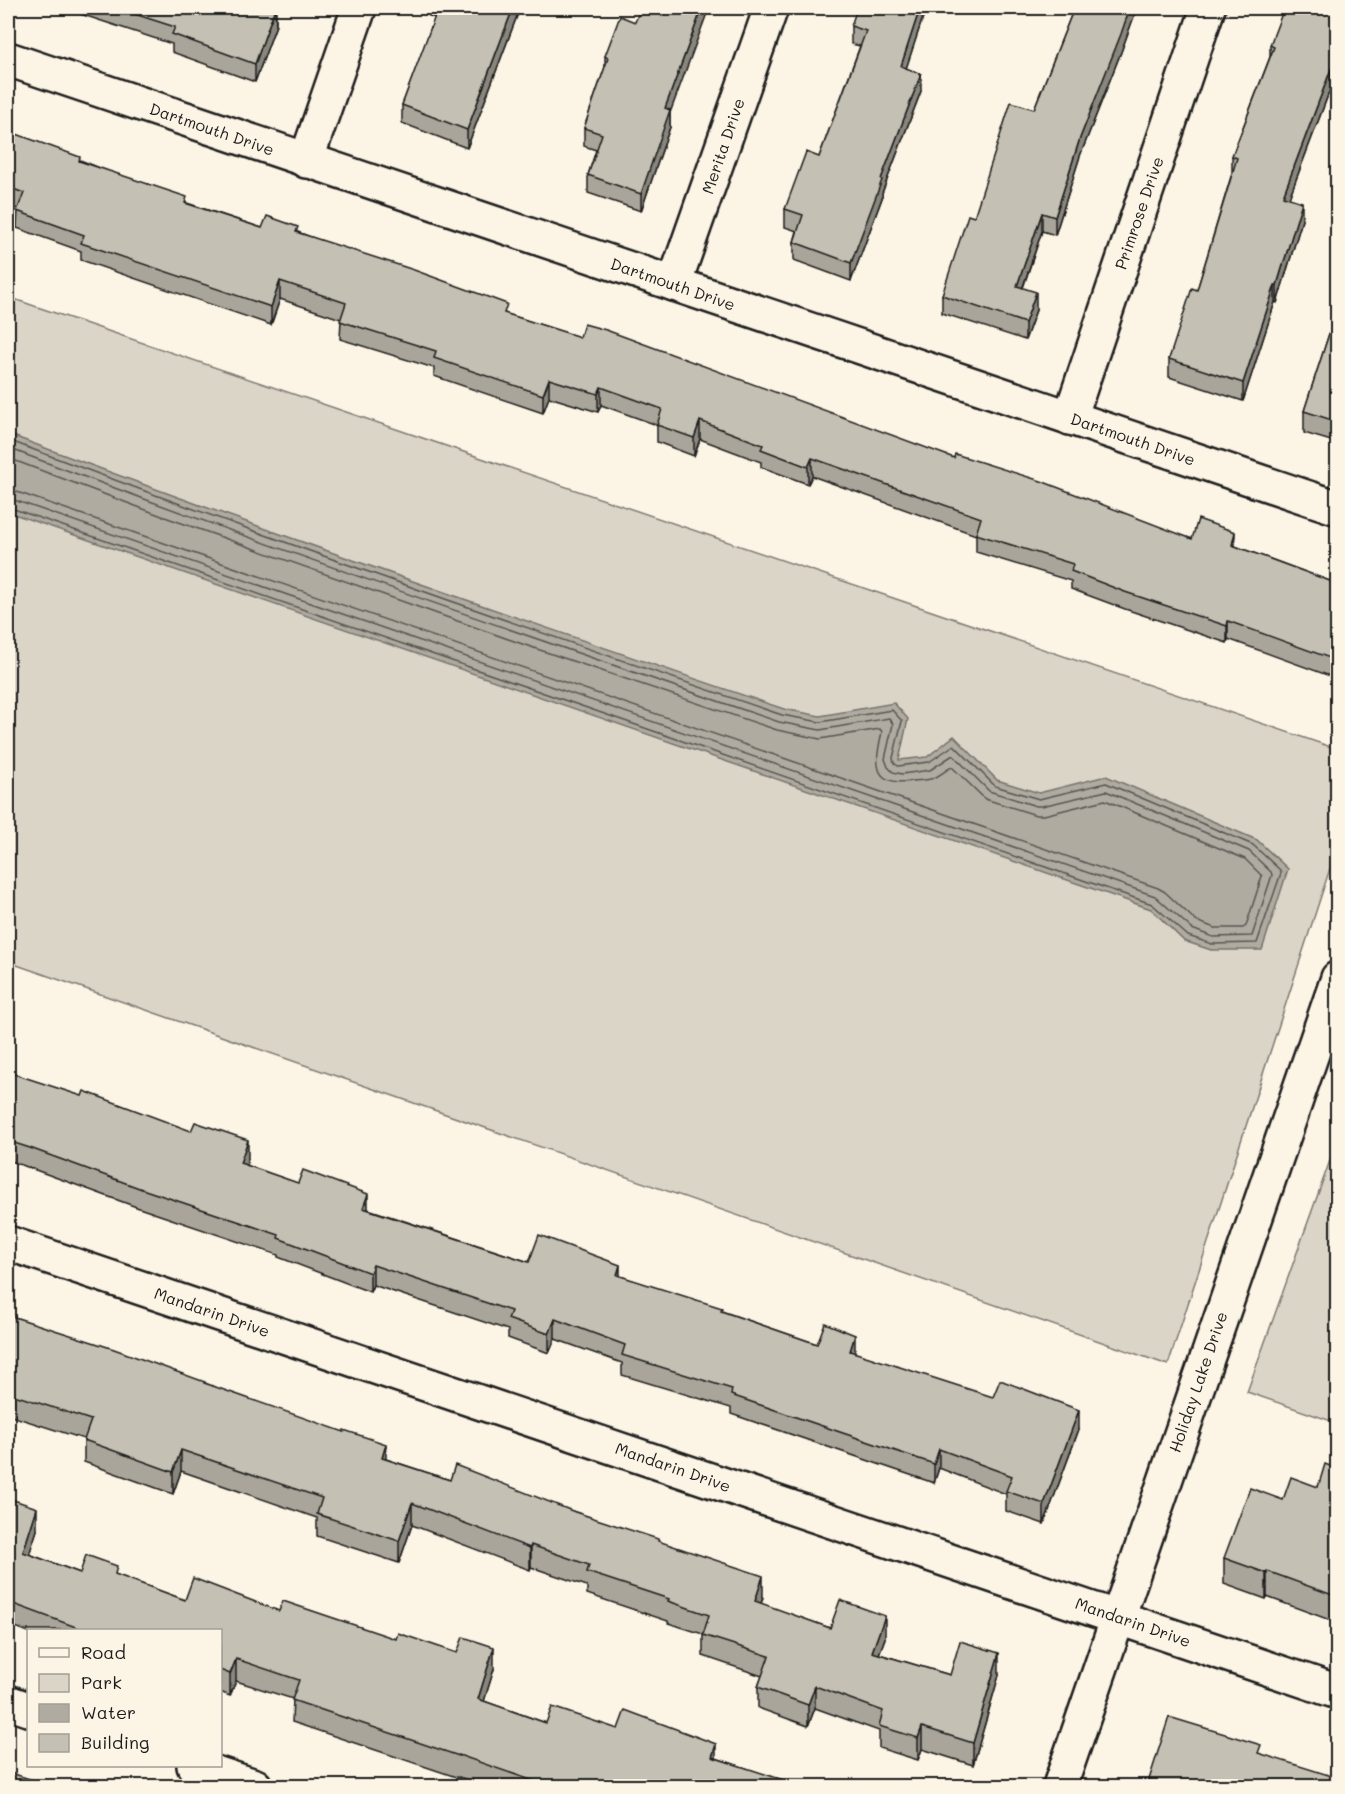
<svg xmlns="http://www.w3.org/2000/svg" width="1345" height="1794" font-family="Mali,sans-serif">
	<rect width="100%" height="100%" fill="#fcf5e5"/>
	<filter id="ink" filterUnits="userSpaceOnUse"><feTurbulence type="fractalNoise" baseFrequency=".0167" numOctaves="2"/><feDisplacementMap in="SourceGraphic" scale="12" xChannelSelector="R" yChannelSelector="G"/><feConvolveMatrix kernelMatrix="1 2 1 2 8 2 1 2 1" color-interpolation-filters="sRGB"/></filter>
	<g filter="url(#ink)">
		<g fill="#dbd5c8" stroke="#7c7872" stroke-width="1.5">
			<polygon points="8,297 1337,749 1337,847 1168,1365 8,962"/>
			<polygon points="1337,1141 1337,1423 1247,1392"/>
		</g>
		<path fill="#b0aba1" stroke="#75726c" stroke-width="1.5" d="M8,434C264,531 524,621 784,709L820,716L894,703L908,719L899,760L927,757L954,736L997,780L1039,793L1106,776L1257,840L1288,869L1262,950H1211L1184,941L1151,909L8,512Z"/>
		<g fill="none" stroke-linecap="round" stroke-linejoin="round">
			<g stroke="#575551" stroke-width="1.5">
				<path d="M8,440C264,537 522,627 782,715L820,722L892,710L902,721L893,758L894,763L898,766L929,762L954,745L995,786L1039,799L1106,783L1253,845L1280,870L1281,873L1257,943L1212,944L1188,936L1152,904L8,507"/>
				<path d="M8,448C263,545 521,634 779,722L820,730L889,718L893,724L885,759L888,767L893,772L902,774L930,770L953,755L989,791L1036,806H1042L1106,791L1249,851L1271,872L1272,875L1252,936L1213,937L1192,929L1155,896L14,500L8,499"/>
				<path d="M8,458L162,516L528,646L777,730L820,739L880,729L882,732C875,762 871,787 913,781C920,780 929,781 936,777C942,774 947,769 952,767L985,799L1036,815H1044L1105,800L1245,859L1262,876L1246,926L1243,928H1215L1196,921L1165,892L1158,888L17,492L8,490"/>
			</g>
			<g stroke="#1c1c1c" stroke-width="38">
				<g id="street">
					<polyline points="8,59 1338,508"/>
					<polyline points="306,161 359,8"/>
					<polyline points="674,284 771,8"/>
					<polyline points="1070,418 1208,8"/>
					<polyline points="8,1243 1338,1692"/>
					<polyline points="8,1702 28,1709"/>
					<polyline points="194,1766 255,1786"/>
				</g>
			</g>
			<g stroke="#1c1c1c" stroke-width="38">
				<polyline id="secondary" points="1060,1786 1338,978"/>
			</g>
			<use href="#street" stroke="#fcf5e5" stroke-width="33"/>
			<use href="#secondary" stroke="#fcf5e5" stroke-width="33"/>
		</g>
		<g fill="#a9a59a" stroke="#1c1c1c" stroke-width="1.5">
			<polygon points="62,8 276,8 276,25 255,82 172,52 172,44"/>
			<polygon points="429,8 520,8 467,148 402,123 402,105 435,18 429,16"/>
			<polygon points="926,8 906,68 921,91 882,193 882,198 851,281 794,260 794,242 797,231 785,227 785,209 819,157 860,46 851,44 851,26"/>
			<polygon points="1074,8 1137,8 1121,52 1080,156 1055,235 1042,231 1023,288 1036,310 1025,340 942,313 942,295 974,217 1034,109"/>
			<polygon points="1338,8 1338,89 1331,87 1289,198 1302,220 1277,303 1275,302 1243,401 1169,377 1169,359 1197,290 1232,173 1232,156 1270,57 1270,45"/>
			<polygon points="635,22 670,113 670,127 641,211 588,193 588,175 596,150 584,146 584,128 605,67 605,56"/>
			<polygon points="8,131 187,203 262,228 298,232 507,314 954,458 1192,539 1235,546 1338,584 1338,679 1228,639 1227,643 1125,609 1071,589 1071,581 976,552 976,535 812,476 808,484 761,467 761,462 700,439 694,456 657,442 657,425 601,405 598,412 549,397 543,413 434,376 434,368 340,339 341,319 280,299 271,325 81,260 81,251 17,228 18,209 8,205"/>
			<polygon points="1338,306 1338,443 1304,433 1304,411"/>
			<polygon points="8,1072 248,1159 246,1165 368,1209 529,1262 620,1276 817,1344 855,1353 1079,1429 1044,1524 1006,1511 1006,1494 939,1468 934,1483 731,1414 731,1408 622,1375 622,1363 555,1339 549,1353 508,1338 508,1330 373,1285 370,1292 278,1257 278,1255 142,1209 30,1168 8,1160"/>
			<polygon points="8,1315 205,1383 386,1459 450,1480 575,1512 658,1541 763,1597 761,1604 830,1628 885,1638 879,1654 950,1675 999,1675 973,1765 922,1749 918,1760 879,1748 879,1731 815,1708 808,1726 758,1708 758,1687 762,1676 703,1656 703,1634 668,1623 668,1621 587,1594 587,1586 531,1567 530,1570 412,1525 399,1563 317,1536 317,1518 181,1471 173,1494 84,1462 84,1439 8,1415"/>
			<polygon points="1338,1469 1338,1623 1267,1597 1266,1599 1224,1584 1224,1558 1283,1500 1318,1487"/>
			<polygon points="8,1498 37,1530 29,1554 80,1573 117,1575 185,1600 279,1611 396,1639 494,1669 484,1701 546,1723 618,1729 716,1758 799,1786 487,1786 459,1777 459,1778 292,1722 293,1699 236,1681 230,1696 220,1692 220,1630 28,1630 28,1632 8,1624"/>
		</g>
		<g fill="#89867d" stroke="#1c1c1c" stroke-width="1.5">
			<polygon points="275,8 276,25 255,82 255,64"/>
			<polygon points="513,8 520,8 467,148 467,130"/>
			<polygon points="702,8 709,8 670,113 670,127 641,211 641,194 665,108"/>
			<polygon points="920,8 926,8 901,84 901,66"/>
			<polygon points="1130,8 1137,8 1121,52 1080,156 1055,235 1055,217 1080,138"/>
			<polygon points="1331,69 1331,87 1283,214 1283,196"/>
			<polygon points="921,74 921,91 882,193 882,198 851,281 851,263 881,179"/>
			<polygon points="1302,202 1302,220 1277,303 1277,285"/>
			<polygon points="1042,213 1042,231 1017,304 1017,286"/>
			<polygon points="280,281 280,299 271,325 271,307"/>
			<polygon points="1275,285 1275,302 1243,401 1243,383"/>
			<polygon points="1036,292 1036,310 1025,340 1025,323"/>
			<polygon points="549,379 549,397 543,413 543,395"/>
			<polygon points="601,387 601,405 598,412 598,394"/>
			<polygon points="700,421 700,439 694,456 694,438"/>
			<polygon points="812,458 812,476 808,484 808,467"/>
			<polygon points="1235,532 1235,550 1232,545"/>
			<polygon points="1228,621 1228,639 1227,643 1227,626"/>
			<polygon points="248,1140 248,1159 240,1183 240,1163"/>
			<polygon points="368,1194 368,1214 363,1208"/>
			<polygon points="373,1265 373,1285 370,1292 370,1273"/>
			<polygon points="620,1265 620,1285 617,1275"/>
			<polygon points="555,1319 555,1339 549,1353 549,1334"/>
			<polygon points="855,1335 855,1355 850,1351"/>
			<polygon points="1079,1410 1079,1429 1044,1524 1044,1504"/>
			<polygon points="386,1444 386,1466 382,1458"/>
			<polygon points="939,1449 939,1468 934,1483 934,1464"/>
			<polygon points="181,1450 181,1471 173,1494 173,1472"/>
			<polygon points="412,1503 412,1525 399,1563 399,1541"/>
			<polygon points="37,1508 37,1530 23,1574 23,1552"/>
			<polygon points="531,1545 531,1567 530,1570 530,1548"/>
			<polygon points="1267,1571 1267,1597 1266,1599 1266,1573"/>
			<polygon points="763,1576 763,1597 755,1623 755,1601"/>
			<polygon points="885,1616 885,1638 872,1673 872,1652"/>
			<polygon points="494,1647 494,1669 478,1721 478,1699"/>
			<polygon points="999,1653 999,1675 973,1765 973,1743"/>
			<polygon points="236,1659 236,1681 230,1696 230,1674"/>
			<polygon points="815,1686 815,1708 808,1726 808,1705"/>
			<polygon points="922,1727 922,1749 918,1760 918,1738"/>
			<polygon points="716,1744 716,1766 712,1757"/>
		</g>
		<g fill="#c4c0b3" stroke="#1c1c1c" stroke-width="1.5">
			<polygon points="116,8 275,8 255,64 172,34 175,27"/>
			<polygon points="438,8 513,8 467,130 402,105"/>
			<polygon points="641,8 702,8 665,108 670,110 641,194 588,175 602,134 584,128 608,58 605,56 620,16 635,22"/>
			<polygon points="857,8 920,8 901,66 921,74 881,179 882,180 851,263 794,242 803,215 785,209 806,152 819,157 866,31 851,26"/>
			<polygon points="1074,8 1130,8 1121,34 1080,138 1055,217 1042,213 1017,286 1036,292 1025,323 942,295 968,215 974,217 1011,102 1034,109"/>
			<polygon points="1284,8 1338,8 1338,71 1331,69 1283,196 1302,202 1277,285 1275,285 1243,383 1169,359 1192,288 1197,290 1237,158 1232,156 1274,47 1270,45"/>
			<polygon points="8,131 80,157 79,161 187,197 185,203 262,228 267,216 298,227 296,232 414,270 507,304 504,313 580,337 584,324 606,330 954,458 955,454 1041,481 1192,539 1198,519 1235,532 1232,545 1338,584 1338,661 1228,621 1227,626 1125,592 1071,571 1073,564 976,534 981,518 812,458 808,467 761,449 763,445 700,421 694,438 657,425 662,409 601,387 598,394 549,379 543,395 434,358 436,351 340,321 346,303 280,281 271,307 81,243 84,235 17,211 24,193 8,187"/>
			<polygon points="1338,306 1338,422 1304,411"/>
			<polygon points="8,1072 82,1096 84,1091 191,1131 195,1122 248,1140 240,1163 298,1183 303,1170 368,1194 363,1208 529,1262 539,1235 620,1265 617,1275 722,1308 721,1311 817,1344 825,1323 855,1335 850,1351 993,1397 1000,1380 1079,1410 1044,1504 1006,1491 1012,1476 939,1449 934,1464 731,1395 732,1389 622,1355 625,1345 555,1319 549,1334 508,1319 511,1311 373,1265 370,1273 278,1238 279,1235 142,1189 30,1148 8,1141"/>
			<polygon points="8,1315 114,1349 205,1382 204,1383 344,1432 344,1430 386,1444 382,1458 450,1480 455,1465 575,1512 658,1539 658,1541 763,1576 755,1601 830,1628 840,1600 885,1616 872,1652 950,1675 960,1641 999,1653 973,1743 922,1727 918,1738 879,1726 883,1711 815,1686 808,1705 758,1687 769,1656 703,1635 709,1615 668,1601 669,1599 587,1572 589,1565 531,1545 530,1548 412,1503 399,1541 317,1514 322,1498 181,1450 173,1472 84,1440 91,1420 8,1393"/>
			<polygon points="1325,1464 1338,1469 1338,1597 1267,1571 1266,1573 1224,1558 1250,1488 1283,1500 1291,1477 1318,1487"/>
			<polygon points="8,1498 37,1508 23,1552 80,1573 86,1555 117,1566 115,1574 185,1600 193,1578 279,1611 283,1601 396,1639 398,1633 457,1653 463,1637 494,1647 478,1699 546,1723 552,1707 618,1729 625,1710 716,1744 712,1757 799,1785 799,1786 548,1786 459,1755 459,1756 292,1700 299,1680 236,1659 230,1674 220,1670 220,1630 84,1630 8,1602"/>
			<polygon points="1169,1717 1261,1745 1258,1753 1338,1778 1338,1786 1147,1786"/>
			<polygon points="8,1772 51,1786 8,1786"/>
		</g>
	</g>
	<g text-anchor="middle" stroke-width="4.5" stroke-linejoin="round" paint-order="stroke">
		<g font-size="16" fill="#1c1c1c" stroke="#fcf5e5">
			<text transform="translate(212 129) rotate(19)" y="6">Dartmouth Drive</text>
			<text transform="translate(723 146) rotate(-71)" y="6">Merita Drive</text>
			<text transform="translate(1139 213) rotate(-71)" y="6">Primrose Drive</text>
			<text transform="translate(673 284) rotate(19)" y="6">Dartmouth Drive</text>
			<text transform="translate(1133 439) rotate(19)" y="6">Dartmouth Drive</text>
			<text transform="translate(212 1312) rotate(19)" y="6">Mandarin Drive</text>
			<text transform="translate(1198 1382) rotate(-71)" y="6">Holiday Lake Drive</text>
			<text transform="translate(673 1467) rotate(19)" y="6">Mandarin Drive</text>
			<text transform="translate(1133 1622) rotate(19)" y="6">Mandarin Drive</text>
		</g>
	</g>
	<rect width="1345" height="1794" fill="none" stroke="#fcf5e5" stroke-width="30"/>
	<rect x="15" y="15" width="1315" height="1764" fill="none" stroke="#1c1c1c" stroke-width="2" filter="url(#ink)"/>
	<rect x="27" y="1629" width="195" height="138" fill="#fcf5e5" stroke="#a29e95" stroke-width="1.5"/>
	<rect x="39" y="1648" width="30" height="9" fill="#fcf5e5" stroke="#a29e95" stroke-width="1.5"/>
	<text x="81" y="1659" font-size="18" fill="#1c1c1c">Road</text>
	<rect x="39" y="1674" width="30" height="18" fill="#dbd5c8" stroke="#a29e95" stroke-width="1.5"/>
	<text x="81" y="1689" font-size="18" fill="#1c1c1c">Park</text>
	<rect x="39" y="1704" width="30" height="18" fill="#b0aba1" stroke="#a29e95" stroke-width="1.5"/>
	<text x="81" y="1719" font-size="18" fill="#1c1c1c">Water</text>
	<rect x="39" y="1734" width="30" height="18" fill="#c4c0b3" stroke="#a29e95" stroke-width="1.5"/>
	<text x="81" y="1749" font-size="18" fill="#1c1c1c">Building</text>
</svg>
